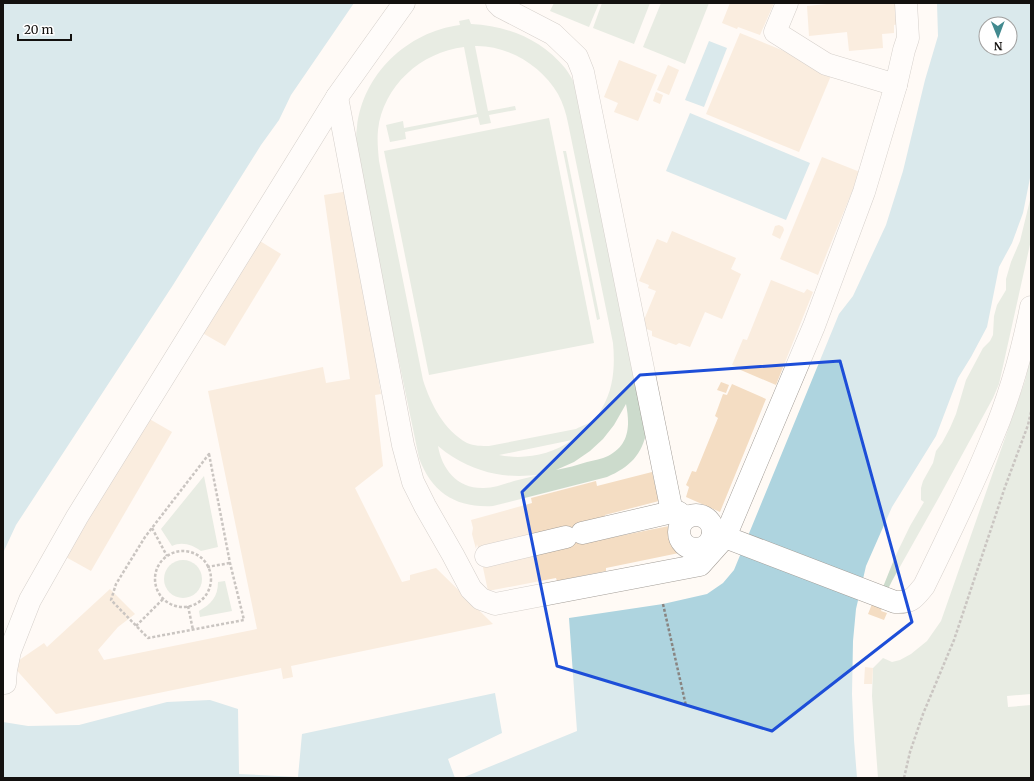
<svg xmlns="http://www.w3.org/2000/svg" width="1034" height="781" font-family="Merriweather,serif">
	<rect width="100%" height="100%" fill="#fffaf5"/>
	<g fill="#ccdbcc" fill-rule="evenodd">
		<polygon points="554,3 599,3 589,27 550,11"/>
		<polygon points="602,3 650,3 634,44 593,28"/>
		<polygon points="661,3 709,3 685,64 643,47"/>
		<path d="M469,19L471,24C508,26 541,39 565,68C569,73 572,79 575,84L647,430C642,455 630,467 607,477L493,506C456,508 432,493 419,458L358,163C357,151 355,139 357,127C363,74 407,32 460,25L459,21ZM475,46C508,45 542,66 558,94C563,103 566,113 568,123L613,343C615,365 614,388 602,408C600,412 598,416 595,419C590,423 582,426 576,429L489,446C482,446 474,446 467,443C444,430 431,405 423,380L379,161C378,150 377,140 378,130C383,86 421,52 464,47L477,114L404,128L403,121L386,125L390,142L406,139L405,132L478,117L480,125L491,123L489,115L516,110L515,106L488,111ZM626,404C630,425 630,445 608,456C602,459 594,460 587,462C577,465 567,468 556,470L574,462L590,451L603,439L614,425ZM572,440C551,455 524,460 499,455ZM438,446C443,450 448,454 453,457C474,470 496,476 519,476C526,476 532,475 538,475C531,477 522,479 514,481C504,484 494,488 484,488C458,489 442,470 438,446Z"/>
		<polygon points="549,118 594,343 429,375 384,151"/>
		<polygon points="563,151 566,151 600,319 597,320"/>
		<polygon points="1031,196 1031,240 999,384 993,398 938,499 892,581 888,589 883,587 895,557 910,526 924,502 921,500 921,488 923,481 933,463 936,451 942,443 950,428 956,414 966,380 983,348 990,341 993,335 994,316 997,305 1006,290 1006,279 1011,262 1020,241"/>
		<polygon points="1031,354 1031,694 1007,696 1008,707 1031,705 1031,778 878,778 872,696 873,668 883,658 892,662 900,660 911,654 927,641 941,621 1025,381"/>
		<path d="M204,476L218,547L201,551C193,545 182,541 172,546L161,529Z"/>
		<circle cx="183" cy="579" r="19"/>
		<path d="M225,581L232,611L200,617L199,611C211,604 218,597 218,582Z"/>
	</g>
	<g fill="#aed4df" fill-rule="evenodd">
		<polygon points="3,3 354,3 291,95 279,120 261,145 173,285 16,525 3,553"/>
		<path d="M937,3H1031V153L1030,178L1023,213L1012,243L999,267L987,327L971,357L958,378L936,436L892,507L866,566L856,609L853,641L852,694L854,740L857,778H462L577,731L569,618L663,604L707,594L723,583L734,570L839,314L853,296L886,225L903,171L925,80L938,36ZM986,24H1010V48H986Z"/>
		<polygon points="709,41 727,48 704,107 685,100"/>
		<polygon points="690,113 810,163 786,220 666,171"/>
		<polygon points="495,693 502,733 448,759 455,778 3,778 3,722 28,726 79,725 167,702 210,700 238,709 239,774 298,777 302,734"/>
	</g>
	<g fill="#f4ddc3">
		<polygon points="730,3 774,3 760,35 738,27 737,29 722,23"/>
		<polygon points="837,3 897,3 899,24 894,25 894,33 882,34 883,48 849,51 847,32 809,36 807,6"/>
		<polygon points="740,33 833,71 799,152 706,114"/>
		<polygon points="619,60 657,75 638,121 614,112 618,103 604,97"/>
		<polygon points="668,65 679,70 669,95 657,90"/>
		<polygon points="656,92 663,95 660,104 653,101"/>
		<polygon points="822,157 860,172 818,275 780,259"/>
		<polygon points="349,191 381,394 375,395 383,466 355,488 402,582 410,580 410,575 436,568 493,624 291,666 293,677 283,679 281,668 56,714 12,665 44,643 47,647 110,589 135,614 118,627 98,650 104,660 257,629 208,391 323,367 326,383 350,379 324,195"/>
		<polygon points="779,225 783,227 784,230 780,239 772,235 775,226"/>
		<polygon points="672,231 736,258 731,269 741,274 722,319 705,312 690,347 679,343 676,345 652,336 652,331 641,327 656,291 648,288 649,285 639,281 657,239 667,243"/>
		<polygon points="255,238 281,254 225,346 199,331"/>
		<polygon points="771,280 804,293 807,289 813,292 776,385 736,368 737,367 732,365 743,339 747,340"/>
		<polygon points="721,382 729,385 726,393 717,390"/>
		<polygon points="732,384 766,399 720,512 686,497 689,487 686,485 692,471 696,472 718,418 715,416 723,394 727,395"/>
		<polygon points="146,417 172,432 91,571 64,556"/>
		<polygon points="652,472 659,501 605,515 605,517 584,543 674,525 679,553 606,568 606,571 557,581 556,578 488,591 482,563 540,532 478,548 477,544 476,549 472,534 473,528 471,520 532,503 531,498 596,481 597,486"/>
		<polygon points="872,604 882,608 881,611 887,613 884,620 868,614"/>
		<polygon points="865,667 873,668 872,684 864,684"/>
	</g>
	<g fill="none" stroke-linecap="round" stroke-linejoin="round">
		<g stroke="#a39e98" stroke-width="23">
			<g id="minor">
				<polyline points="497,3 501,7 553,34 577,57 583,72 672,512"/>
				<polyline points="787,3 775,32 826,64 896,85"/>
				<polyline points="337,97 403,445 413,482 425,506 453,555 471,589 481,599 495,604 700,565 725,537 814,326 864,192 896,85 904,50 908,38 906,3"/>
				<circle cx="696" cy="532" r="17"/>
				<polyline points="582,533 672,512 678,512 685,517"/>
				<path d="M713,534L725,537L895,602C912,603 914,598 924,586C947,539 970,492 990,443C1009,399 1022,353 1031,307"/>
				<polyline points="486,556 566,537"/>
				<polyline points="5,683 6,670 10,651 30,600 77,517 337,97 404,3"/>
			</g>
		</g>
		<g stroke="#898582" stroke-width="2.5" stroke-dasharray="3 2" stroke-linecap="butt">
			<polygon points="209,454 230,563 244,620 148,638 111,600 116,584 145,537"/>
			<polyline points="152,528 167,556"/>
			<circle cx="183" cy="579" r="28"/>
			<polyline points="207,567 230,563"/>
			<polyline points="663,604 686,706"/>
			<polyline points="188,606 193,630"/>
			<polyline points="136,626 163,599"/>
			<polyline points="904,778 910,752 923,714 954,640 1005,487 1028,425 1031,412"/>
		</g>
		<use href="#minor" stroke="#fff" stroke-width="22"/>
	</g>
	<path d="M0 0H1034V781H0ZM840,361L912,622L772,731L557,666L522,492L640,375Z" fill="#fffaf5" fill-opacity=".55" fill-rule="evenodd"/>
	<path fill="none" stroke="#1d4ed8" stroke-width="3" stroke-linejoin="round" d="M840,361L912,622L772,731L557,666L522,492L640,375Z"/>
	<rect width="1034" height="781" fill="none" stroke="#13110f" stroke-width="8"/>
	<g transform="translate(998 36) rotate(179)"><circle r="19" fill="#ffffff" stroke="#a1a09f"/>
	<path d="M0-3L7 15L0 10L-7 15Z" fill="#428a8f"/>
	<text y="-6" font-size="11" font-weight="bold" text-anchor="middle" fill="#13110f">N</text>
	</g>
	<path d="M18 34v6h53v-6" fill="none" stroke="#13110f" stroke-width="2"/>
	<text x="24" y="34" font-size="12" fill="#13110f" stroke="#ffffff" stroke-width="3" paint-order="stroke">20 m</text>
</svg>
